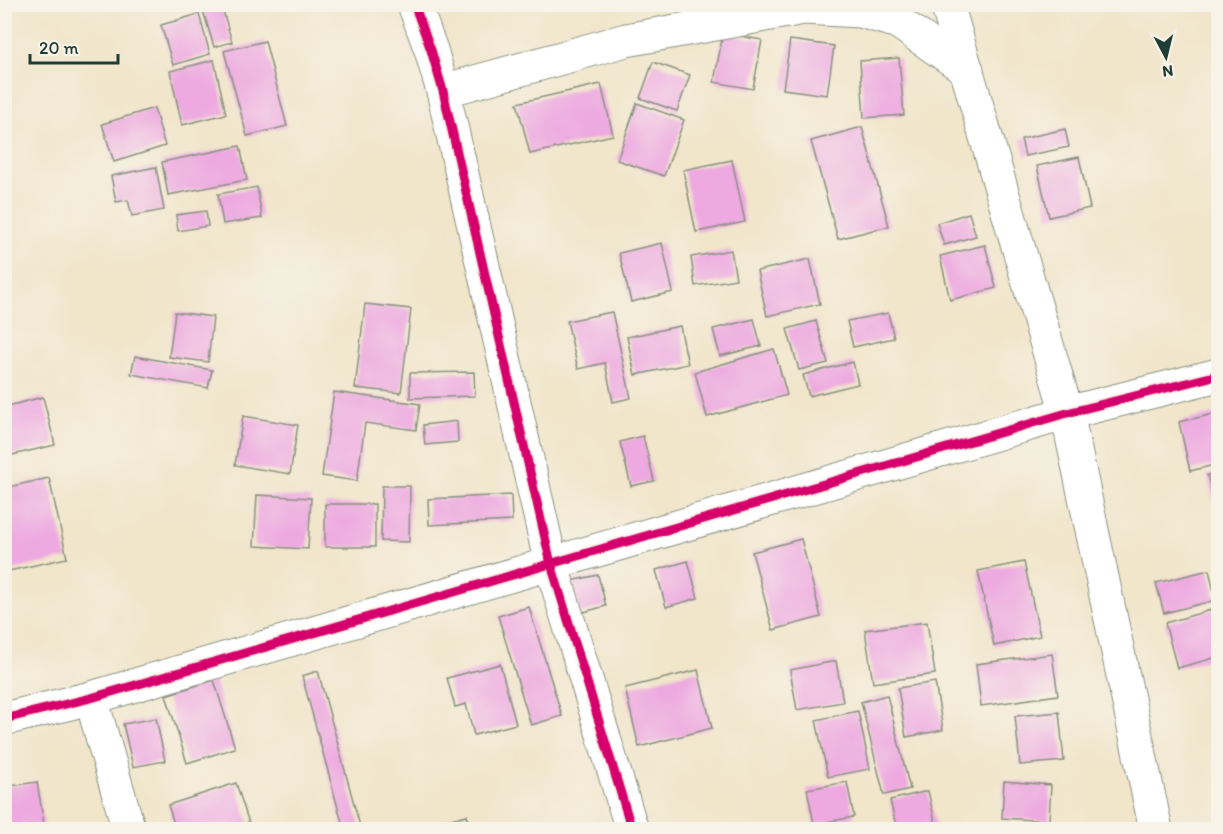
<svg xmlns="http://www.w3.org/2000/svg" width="1223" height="834" font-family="Itim,sans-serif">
	<rect width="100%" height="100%" fill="#f7f3e8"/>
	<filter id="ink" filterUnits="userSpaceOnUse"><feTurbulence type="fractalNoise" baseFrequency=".0167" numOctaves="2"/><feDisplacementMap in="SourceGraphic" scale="12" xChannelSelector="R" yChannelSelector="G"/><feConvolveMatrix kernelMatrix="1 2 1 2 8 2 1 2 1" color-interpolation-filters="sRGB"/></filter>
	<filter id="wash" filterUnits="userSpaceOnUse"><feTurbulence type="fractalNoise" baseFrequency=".008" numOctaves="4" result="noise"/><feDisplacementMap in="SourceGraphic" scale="24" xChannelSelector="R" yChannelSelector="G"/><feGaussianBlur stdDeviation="1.35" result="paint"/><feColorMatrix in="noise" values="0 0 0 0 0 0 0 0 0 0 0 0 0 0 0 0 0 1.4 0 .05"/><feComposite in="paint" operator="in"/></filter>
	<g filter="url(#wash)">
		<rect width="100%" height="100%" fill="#f1e5ca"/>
		<g id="blocks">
			<g fill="#eda9e0">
				<polygon points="201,4 221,4 232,42 214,47"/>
				<polygon points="199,14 210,54 173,65 161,25"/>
				<polygon points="723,33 762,40 753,89 714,82"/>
				<polygon points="790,40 834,46 827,95 783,89"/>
				<polygon points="265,41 287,126 247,136 224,51"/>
				<polygon points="899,58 904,115 864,118 860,61"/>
				<polygon points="214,60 226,114 182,125 170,71"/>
				<polygon points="653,62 690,75 677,111 640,98"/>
				<polygon points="601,84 613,135 530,154 517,103"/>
				<polygon points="637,103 684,120 664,176 617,160"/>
				<polygon points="154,108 165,146 114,162 102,124"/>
				<polygon points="862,127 889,226 838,239 811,141"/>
				<polygon points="1065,129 1069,147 1025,156 1021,139"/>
				<polygon points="240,146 247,180 168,195 162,162"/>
				<polygon points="1079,157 1090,208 1049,217 1037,166"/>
				<polygon points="732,160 745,222 696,232 683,170"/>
				<polygon points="156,167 164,210 132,216 128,200 116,202 111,176"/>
				<polygon points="257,187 262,218 223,224 218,194"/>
				<polygon points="206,211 208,226 178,231 176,215"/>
				<polygon points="969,213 976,236 944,245 937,223"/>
				<polygon points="662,243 673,292 631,302 619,253"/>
				<polygon points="985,245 996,288 950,300 940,256"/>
				<polygon points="731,250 736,279 695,286 691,257"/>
				<polygon points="810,259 820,304 767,316 757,271"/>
				<polygon points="365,304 411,309 401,393 355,388"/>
				<polygon points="175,312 213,317 208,362 169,357"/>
				<polygon points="612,312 631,398 613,402 605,363 578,369 567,321"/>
				<polygon points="888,313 894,338 853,347 847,321"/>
				<polygon points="754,319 761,346 720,356 713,329"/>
				<polygon points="816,321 828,363 799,370 787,329"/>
				<polygon points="680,326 688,364 635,375 627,337"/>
				<polygon points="774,349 787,395 707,417 695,372"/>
				<polygon points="135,356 212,370 208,388 131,374"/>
				<polygon points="853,362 858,384 809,396 803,375"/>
				<polygon points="474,372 475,396 410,398 410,373"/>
				<polygon points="334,392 420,404 416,430 365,423 357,481 322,476"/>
				<polygon points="43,397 55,445 8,456 4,443 4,407"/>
				<polygon points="1214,414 1218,432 1218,464 1190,471 1179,422"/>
				<polygon points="243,416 298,425 290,474 235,465"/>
				<polygon points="457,421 458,442 425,445 423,425"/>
				<polygon points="643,436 654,481 631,486 620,442"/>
				<polygon points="1218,472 1218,514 1207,475"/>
				<polygon points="49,478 67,558 4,572 4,488"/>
				<polygon points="382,486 410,486 409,542 381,541"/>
				<polygon points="257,495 311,498 308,549 254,546"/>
				<polygon points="511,495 512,521 429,525 428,499"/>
				<rect x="325" y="504" width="50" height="43"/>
				<polygon points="801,539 821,617 773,630 752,552"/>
				<polygon points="688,561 698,598 666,607 656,570"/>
				<polygon points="1024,562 1040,636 994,646 978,571"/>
				<polygon points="1209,570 1216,600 1164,613 1156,583"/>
				<polygon points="598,575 606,606 580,613 571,581"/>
				<polygon points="529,607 562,716 531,725 498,616"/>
				<polygon points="1218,608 1218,657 1177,668 1165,623"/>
				<polygon points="927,622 935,674 873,683 865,630"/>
				<polygon points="1052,654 1058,695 981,706 976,664"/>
				<polygon points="836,661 843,702 797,710 790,670"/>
				<polygon points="500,664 516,724 474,735 466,704 455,707 447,678"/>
				<polygon points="698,670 712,728 639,747 625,688"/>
				<polygon points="318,671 361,830 344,830 302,676"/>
				<polygon points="214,680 235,748 187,763 166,695"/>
				<polygon points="935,682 943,730 906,737 898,688"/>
				<polygon points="887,695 910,789 884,795 861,702"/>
				<polygon points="858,711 870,769 828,777 816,720"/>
				<polygon points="1059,712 1064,761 1020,765 1015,716"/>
				<polygon points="156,718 165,761 133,767 123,724"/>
				<polygon points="1004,781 1051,785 1049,821 1002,818"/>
				<polygon points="37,782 44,824 4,830 4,787"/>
				<polygon points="847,782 854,817 814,824 807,789"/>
				<polygon points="236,783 249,823 229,830 176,830 168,805"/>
				<polygon points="928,791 937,830 897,830 890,800"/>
				<polygon points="467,815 470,830 410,830 410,829"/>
			</g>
		</g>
	</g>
	<g filter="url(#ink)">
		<use href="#blocks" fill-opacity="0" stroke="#88917f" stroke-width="1.5"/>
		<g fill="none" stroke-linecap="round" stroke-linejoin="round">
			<g stroke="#88917f" stroke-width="35">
				<g id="minor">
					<polyline points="414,4 431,50 443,91 551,564 632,830"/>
					<polyline points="947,4 1067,413 1156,830"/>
					<polyline points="443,91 626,40 804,8 860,11 898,22 967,70"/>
					<polyline points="91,698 129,830"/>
					<polyline points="4,719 91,698 1067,413 1218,375"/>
				</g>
			</g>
			<use href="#minor" stroke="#fff" stroke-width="33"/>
			<g stroke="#f7f3e8" stroke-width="13">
				<g id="cycleway">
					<polyline points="414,4 431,50 443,91 551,564 632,830"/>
					<polyline points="4,719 91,698 1067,413 1218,375"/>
				</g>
			</g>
			<use href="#cycleway" stroke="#d6006c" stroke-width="9"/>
		</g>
	</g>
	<rect width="1223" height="834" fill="none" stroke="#f7f3e8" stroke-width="24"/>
	<g transform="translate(1166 57) rotate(173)" stroke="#f7f3e8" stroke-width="4.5" paint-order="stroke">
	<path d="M0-4.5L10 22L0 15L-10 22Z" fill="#1f3d34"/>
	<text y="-9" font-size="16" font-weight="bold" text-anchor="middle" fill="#1f3d34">N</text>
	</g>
	<path d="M30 54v9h88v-9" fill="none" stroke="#1f3d34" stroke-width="3"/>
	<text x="39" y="54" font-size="18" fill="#1f3d34" stroke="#f7f3e8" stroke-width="4.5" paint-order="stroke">20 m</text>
</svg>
